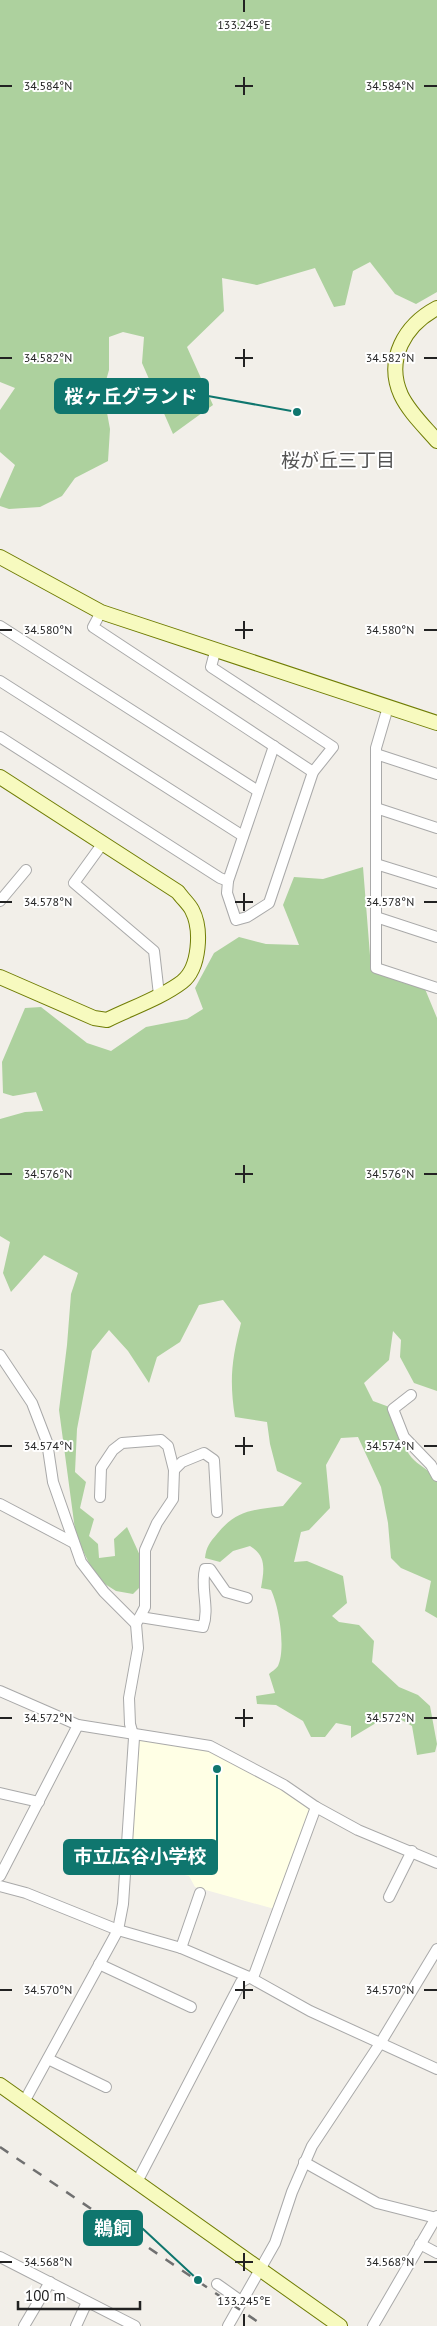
<svg xmlns="http://www.w3.org/2000/svg" width="437" height="2326" font-family="'PT Sans','Noto Sans JP',sans-serif">
	<rect width="100%" height="100%" fill="#f2efe9"/>
	<polygon fill="#ffffe5" points="134,1734 210,1746 316,1807 278,1910 195,1887 189,1876 126,1862"/>
	<g fill="#add19e">
		<polygon points="0,0 437,0 437,292 416,304 395,294 370,262 353,271 345,305 334,307 315,268 257,285 222,278 224,311 187,347 213,405 173,434 142,363 144,337 123,332 109,337 109,370 103,391 110,429 108,461 75,478 62,496 40,507 9,509 0,506 0,499 15,465 0,452 0,410 15,388 0,382"/>
		<path d="M363,867L371,968L425,989L437,1018V1391L414,1383L400,1357L401,1340L393,1331L389,1360L364,1383L373,1401L392,1408C397,1424 401,1447 414,1460C422,1468 431,1470 437,1481V1618L425,1611L431,1581L401,1568L391,1558L388,1523L381,1487L358,1437L341,1438L326,1465L330,1508L309,1530L301,1532L294,1562L307,1561L343,1576L347,1603L332,1616L339,1622L359,1625L374,1641L372,1662L399,1687L418,1695L430,1706L437,1744L435,1752L417,1755L412,1726L391,1714L351,1738V1726L336,1723L325,1737H311L303,1721L276,1705L257,1704L256,1696L275,1693L269,1674C271,1672 276,1669 278,1666C286,1649 279,1606 271,1590L261,1588C264,1570 267,1556 250,1546L233,1551L220,1562L205,1558C206,1547 210,1542 217,1534C237,1509 254,1510 283,1506L302,1483L277,1471L270,1444L267,1422L235,1417C229,1379 232,1359 241,1323L223,1300L199,1305L180,1342L157,1357L149,1383L128,1351L109,1330L92,1351L77,1429L75,1472L86,1482L80,1508L94,1519L89,1536L98,1544L99,1558L115,1556L114,1539L127,1527L142,1560L141,1586L133,1594L116,1591L97,1579L76,1537L59,1410L67,1345L71,1294L78,1273L44,1255L11,1292L3,1273L10,1242L0,1236V1119L25,1112L43,1111L36,1092L13,1096L3,1093L2,1062L25,1008L41,1007L87,1043L111,1051L146,1027L187,1019L203,1009L195,988L214,953L239,937L266,944L299,945L283,905L294,877L323,879Z"/>
	</g>
	<g fill="none" stroke-linecap="round" stroke-linejoin="round">
		<g stroke="#a9a9a9" stroke-width="12">
			<g id="street">
				<polyline points="101,612 93,627 313,772"/>
				<polyline points="0,626 258,791"/>
				<polyline points="215,652 211,667 333,747 313,772 269,903 247,917 236,920 227,893 228,881 274,746"/>
				<polyline points="0,681 243,836"/>
				<polyline points="388,707 376,748 376,968 437,988"/>
				<polyline points="0,737 220,878 228,881"/>
				<polyline points="376,754 437,774"/>
				<polyline points="376,808 437,828"/>
				<polyline points="103,843 74,883 154,951 159,995"/>
				<polyline points="376,864 437,883"/>
				<polyline points="0,901 26,870"/>
				<polyline points="376,917 437,937"/>
				<polyline points="0,1355 32,1403 47,1442 53,1482 81,1562 104,1592 136,1624"/>
				<polyline points="411,1395 393,1409 404,1437 431,1465 437,1476"/>
				<polyline points="174,1470 182,1462 204,1453 214,1460 217,1512"/>
				<polyline points="0,1504 74,1543"/>
				<path d="M140,1617L203,1627C210,1608 200,1588 205,1569H210L226,1592L247,1598"/>
				<polyline points="0,1691 78,1725 210,1746 284,1785 316,1807 358,1830 437,1863"/>
				<polyline points="0,1793 39,1802"/>
				<polyline points="0,1876 78,1725"/>
				<polyline points="0,1886 26,1893 118,1930 181,1948 249,1977 310,2011 437,2069"/>
				<polyline points="389,1897 412,1851"/>
				<polyline points="181,1948 200,1893"/>
				<polyline points="99,1964 191,2007"/>
				<polyline points="48,2059 106,2087"/>
				<polyline points="24,2102 118,1930 123,1904 134,1738 130,1724 129,1698 138,1648 136,1624 145,1607 145,1550 157,1523 173,1499 174,1470 168,1446 161,1440 122,1443 113,1450 101,1468 100,1497"/>
				<polyline points="304,2162 377,2203 436,2218"/>
				<polyline points="137,2182 241,1982 254,1975 316,1807"/>
				<polyline points="420,2244 437,2253"/>
				<polyline points="0,2257 135,2326"/>
				<polyline points="217,2284 241,2301"/>
				<polyline points="24,2326 50,2282"/>
				<polyline points="76,2326 87,2302"/>
				<polyline points="228,2326 275,2243 292,2192 312,2146 381,2042 437,1949"/>
				<polyline points="373,2326 437,2216"/>
			</g>
		</g>
		<g stroke="#707d05" stroke-width="16">
			<g id="secondary">
				<path d="M437,308C405,325 385,359 401,395C409,412 425,427 437,441"/>
				<polyline points="0,557 101,612 437,723"/>
				<path d="M0,777L178,892C182,898 189,904 192,910C202,929 200,968 182,982C161,998 131,1008 107,1020L94,1018L0,977"/>
				<polyline points="0,2085 340,2326"/>
			</g>
		</g>
		<use href="#street" stroke="#fff" stroke-width="10"/>
		<use href="#secondary" stroke="#f7fabf" stroke-width="14"/>
		<polyline stroke="#707070" stroke-width="2.5" stroke-dasharray="10 10" stroke-linecap="butt" points="0,2147 264,2326"/>
	</g>
	<path fill="none" stroke="#222" stroke-width="2" d="M244,0V12M244,77V95M0,86H12M235,86H253M424,86H437M244,349V367M0,358H12M235,358H253M424,358H437M244,621V639M0,630H12M235,630H253M424,630H437M244,893V911M0,902H12M235,902H253M424,902H437M244,1165V1183M0,1174H12M235,1174H253M424,1174H437M244,1437V1455M0,1446H12M235,1446H253M424,1446H437M244,1709V1727M0,1718H12M235,1718H253M424,1718H437M244,1981V1999M0,1990H12M235,1990H253M424,1990H437M244,2253V2271M0,2262H12M235,2262H253M424,2262H437M244,2314V2326"/>
	<g text-anchor="middle" stroke-width="4" stroke-linejoin="round" paint-order="stroke">
		<g font-size="19" fill="#555" stroke="#fff">
			<text x="338" y="467">桜が丘三丁目</text>
		</g>
	</g>
	<g font-size="12" text-anchor="middle" fill="#222" stroke="#fff" stroke-width="4" stroke-linejoin="round" paint-order="stroke">
		<text x="244" y="29">133.245°E</text>
		<text x="48" y="90">34.584°N</text>
		<text x="390" y="90">34.584°N</text>
		<text x="48" y="362">34.582°N</text>
		<text x="390" y="362">34.582°N</text>
		<text x="48" y="634">34.580°N</text>
		<text x="390" y="634">34.580°N</text>
		<text x="48" y="906">34.578°N</text>
		<text x="390" y="906">34.578°N</text>
		<text x="48" y="1178">34.576°N</text>
		<text x="390" y="1178">34.576°N</text>
		<text x="48" y="1450">34.574°N</text>
		<text x="390" y="1450">34.574°N</text>
		<text x="48" y="1722">34.572°N</text>
		<text x="390" y="1722">34.572°N</text>
		<text x="48" y="1994">34.570°N</text>
		<text x="390" y="1994">34.570°N</text>
		<text x="48" y="2266">34.568°N</text>
		<text x="390" y="2266">34.568°N</text>
		<text x="244" y="2305">133.245°E</text>
	</g>
	<path fill="none" stroke="#0f766e" stroke-width="2" d="M297 412L208 396M217 1769L217 1857M198 2280L142 2228"/>
	<g fill="#0f766e" stroke="#fff" stroke-width="2">
		<circle cx="297" cy="412" r="5"/>
		<circle cx="217" cy="1769" r="5"/>
		<circle cx="198" cy="2280" r="5"/>
	</g>
	<g fill="#0f766e" stroke="#0f766e" stroke-width="2">
		<rect x="55" y="379" width="153" height="34" rx="5"/>
		<rect x="64" y="1840" width="153" height="34" rx="5"/>
		<rect x="84" y="2211" width="58" height="34" rx="5"/>
	</g>
	<g font-size="19" text-anchor="middle" font-weight="bold" fill="#fff">
		<text x="131" y="403">桜ヶ丘グランド</text>
		<text x="140" y="1863">市立広谷小学校</text>
		<text x="113" y="2235">鵜飼</text>
	</g>
	<path d="M18 2301v8h122v-8" fill="none" stroke="#222222" stroke-width="2.5"/>
	<text x="25" y="2301" font-size="15" fill="#222222" stroke="#ffffff" stroke-width="4" paint-order="stroke">100 m</text>
</svg>
